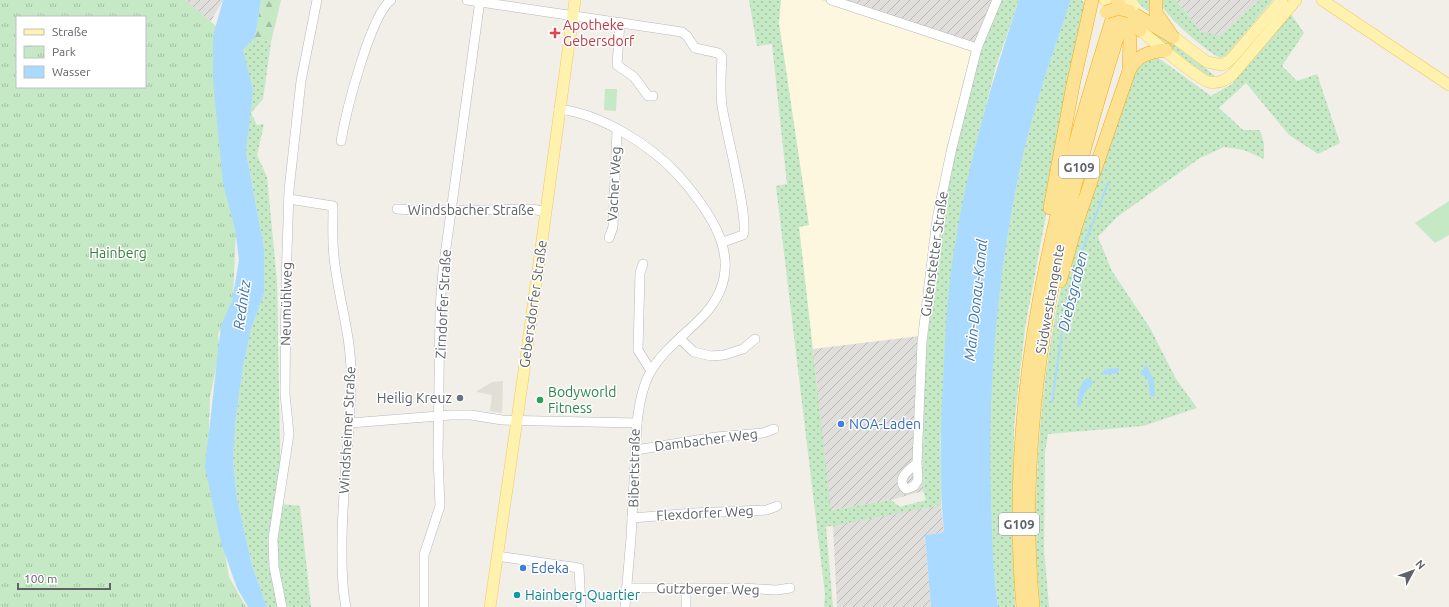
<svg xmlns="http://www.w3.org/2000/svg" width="1449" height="607" font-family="Ubuntu,sans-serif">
	<defs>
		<pattern id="industrial-furrows" width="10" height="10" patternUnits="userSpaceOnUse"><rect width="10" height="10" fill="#e0deda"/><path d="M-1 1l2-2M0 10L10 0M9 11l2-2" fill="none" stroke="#b9b8b5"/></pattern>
		<pattern id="grass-dots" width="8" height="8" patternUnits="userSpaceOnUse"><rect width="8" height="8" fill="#c5e8c5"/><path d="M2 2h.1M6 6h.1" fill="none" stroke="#a3c0a4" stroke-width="1.8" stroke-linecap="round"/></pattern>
		<pattern id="forest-firs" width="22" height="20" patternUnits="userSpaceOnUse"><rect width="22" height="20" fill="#c5e8c5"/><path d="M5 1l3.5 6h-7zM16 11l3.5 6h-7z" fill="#a3c0a4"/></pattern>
		<pattern id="park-tufts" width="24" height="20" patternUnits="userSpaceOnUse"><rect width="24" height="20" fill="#c5e8c5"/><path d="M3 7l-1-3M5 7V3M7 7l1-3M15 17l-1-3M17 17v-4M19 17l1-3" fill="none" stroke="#a3c0a4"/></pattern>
	</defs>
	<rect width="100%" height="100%" fill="#f1efe8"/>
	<polygon fill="#fef7e0" points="781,0 822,0 981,50 954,160 938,246 928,335 813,349 799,226 809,225 779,23"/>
	<g fill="url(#industrial-furrows)">
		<polygon points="178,0 223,0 211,21 197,16"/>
		<polygon points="822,0 1002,0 981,50"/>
		<polygon points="1176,0 1260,0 1220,36 1201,31"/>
		<polygon points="928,335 924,411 923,491 891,500 830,510 813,349"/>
		<polygon points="941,505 944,531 941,533 925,535 931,607 837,607 833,525"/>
	</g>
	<polygon fill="#e1ded6" points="503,381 502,413 490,411 492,395 477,392 477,391 492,382"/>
	<g fill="url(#grass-dots)">
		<path d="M749,0H781L779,23L809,225L799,227L831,510L891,500L900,507L926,500L923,491C923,439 923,386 928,334C935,257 947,180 967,105C976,69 984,33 1002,0H1019L996,66L973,156L955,245L940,443L941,505L826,527L833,607H824L825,594L776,186L787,184L772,44L757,46Z"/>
		<path d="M1071,0H1082L1088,9L1065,112L1025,328L1014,426L1012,532L1015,607H998C979,466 991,308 1020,169C1032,111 1052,56 1071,0Z"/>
		<polygon points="1134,0 1153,0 1154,16"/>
		<path d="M1159,0H1176L1201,31L1220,36L1260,0H1273L1225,56L1220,58C1206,51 1162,14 1159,0Z"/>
		<path d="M1291,14L1304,33L1282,66L1297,81L1317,74L1340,143L1318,154L1289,135L1246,83L1219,108L1243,130H1260L1264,144V159L1244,150L1224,147L1200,158L1117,217L1098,237L1112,271L1150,328L1176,379L1197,408L1143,426L1048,434L1045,452L1044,549L1049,607H1040C1038,581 1036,554 1036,528C1036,446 1044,363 1062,283L1133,74L1143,61L1157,57L1211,96L1232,84Z"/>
		<path d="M1143,21L1214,75L1215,78L1209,77C1197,67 1145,32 1143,21Z"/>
		<polygon points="255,37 271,42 263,99 251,113 257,125 264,124 257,155 267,177 277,281 281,504 300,506 311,607 267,607 252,565 237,499 233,460 236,416 243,367 251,329 264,294 264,248 246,152 249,122 243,50"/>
	</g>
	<polygon fill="url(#forest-firs)" points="261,0 281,0 271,42 255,37"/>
	<path fill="url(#park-tufts)" fill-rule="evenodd" d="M0,0H185L216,26L236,231L233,296L229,313L218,334L220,350L210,397L208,455L229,577L246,607H0ZM17,17H145V87H17Z"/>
	<g fill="#c5e8c5">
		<polygon points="605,89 617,89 616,111 604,110"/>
		<polygon points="1449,201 1449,235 1435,243 1415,223"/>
	</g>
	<g fill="#aadaff">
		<polygon points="223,0 261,0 255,37 243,50 253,90 246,152 264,248 264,294 251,329 243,367 236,416 233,460 237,499 252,565 267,607 248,607 237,588 221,543 205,467 221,325 232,301 239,260 235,229 223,183 213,80 213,36"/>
		<path d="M1019,0H1071C1052,56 1032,111 1020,169C997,279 987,390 991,502C992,537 993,572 998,607H931L925,535L941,533L944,531C939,483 940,435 943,386C945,339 947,291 955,245C968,162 992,80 1019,0Z"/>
		<polygon points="1146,365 1154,380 1155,396 1150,396 1148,379 1140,373"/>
		<polygon points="1119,368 1118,373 1101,375 1105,369"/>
		<path d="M1087,378L1092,380L1093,383L1084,394L1080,407L1077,406C1079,396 1078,384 1087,378Z"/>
	</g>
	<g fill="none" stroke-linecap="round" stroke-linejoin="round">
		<polyline stroke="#aadaff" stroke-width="2" points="1052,402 1064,319 1082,251 1108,183"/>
		<g stroke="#b5b8bc" stroke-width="10">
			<g id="minor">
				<path d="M467,0L682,32L687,36L695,48L718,53L722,57C721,73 720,90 722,106C725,128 750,222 743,235L723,242"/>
				<polyline points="831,0 977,48"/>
				<polyline points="620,22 617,65 634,77 648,96 653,96"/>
				<path d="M559,109C601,114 651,145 679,176C715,217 749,267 703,316C686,334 664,349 651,371C642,386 639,405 637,423"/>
				<path d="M341,141C346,112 370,16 391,0"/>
				<path d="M289,199L333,206C333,223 332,240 334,257C338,297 351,334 351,374C351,434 341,493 342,553C342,571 342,589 346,607"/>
				<polyline points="397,209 428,211 532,209 546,212"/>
				<polyline points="609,238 613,227 617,130"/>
				<polyline points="643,264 640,273 638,350 651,371"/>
				<polyline points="680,339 694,352 711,356 724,355 743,349 755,339"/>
				<polyline points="350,423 451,415 471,415 502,420 637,423 631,538 625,607"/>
				<polyline points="636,450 716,437 763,433 774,429"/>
				<path d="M917,463C909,470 895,479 906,489L914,486L918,480L917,463L922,342L937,219L951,152L977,48L997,0"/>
				<polyline points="632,518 694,513 767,510 777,506"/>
				<polyline points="497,556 579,568 581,607"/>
				<polyline points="627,588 742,588 777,590 790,588"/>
				<polyline points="686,588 686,607"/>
				<polyline points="282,607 274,567 273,539 289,434 285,394 286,284 289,190 301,81 317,0"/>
				<polyline points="424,607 424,555 440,506 438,456 440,308 443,270 480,0"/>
			</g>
		</g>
		<g stroke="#f2c960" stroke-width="12">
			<g id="major">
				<polyline points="1105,0 1109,3"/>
				<polyline points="1322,0 1449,85"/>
				<path d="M1133,24C1146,35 1197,79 1209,82C1219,84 1227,80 1234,73L1296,0"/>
				<polyline points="1167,32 1207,62 1222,65 1230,60 1282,0"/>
				<polyline points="490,607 526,357 575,0"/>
			</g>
		</g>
		<g stroke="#f9ab00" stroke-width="14">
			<g id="highway">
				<polyline points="1156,0 1156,13 1170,33"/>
				<polyline points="1129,11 1173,37"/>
				<polyline points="1129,11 1140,30"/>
				<polyline points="1124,17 1130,39 1129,70"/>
				<polyline points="1050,208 1073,85 1092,0"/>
				<path d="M1060,281L1076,225L1129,71C1137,55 1148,52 1166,50"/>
				<path d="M1023,607C1004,395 1054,201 1118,1"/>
				<path d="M1033,607C1013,398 1066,197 1129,0"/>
			</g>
		</g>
		<use href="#minor" stroke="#fff" stroke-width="9"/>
		<use href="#major" stroke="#fff2af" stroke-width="11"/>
		<use href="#highway" stroke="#fde293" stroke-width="13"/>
		<g stroke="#f2c960" stroke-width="12" stroke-linecap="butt">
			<polyline id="major-bridge" points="1128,0 1134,5"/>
		</g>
		<g stroke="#f9ab00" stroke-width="14" stroke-linecap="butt">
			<g id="highway-bridge">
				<polyline points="1117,0 1121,9 1129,11"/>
				<polyline points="1106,12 1116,9"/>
			</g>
		</g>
		<use href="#major-bridge" stroke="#fff2af" stroke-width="11"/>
		<use href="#highway-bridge" stroke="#fde293" stroke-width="13"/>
	</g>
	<path fill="#e0444e" stroke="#fff" stroke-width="1.5" d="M553 27h4v4h4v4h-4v4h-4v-4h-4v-4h4z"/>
	<circle fill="#6b7280" stroke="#fff" stroke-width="1.5" cx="460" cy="398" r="4"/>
	<circle fill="#2e9e5b" stroke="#fff" stroke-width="1.5" cx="540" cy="400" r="4"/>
	<g fill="#3f7fe0" stroke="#fff" stroke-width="1.5">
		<circle cx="841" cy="424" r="4"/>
		<circle cx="523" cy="568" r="4"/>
	</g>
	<circle fill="#0f9aa8" stroke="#fff" stroke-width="1.5" cx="517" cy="595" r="4"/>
	<g text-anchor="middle" stroke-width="3" stroke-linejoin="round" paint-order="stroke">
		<g fill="#fff" stroke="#8f9295" stroke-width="1">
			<rect x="1059" y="156" width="40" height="22" rx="3"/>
			<rect x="999" y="513" width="40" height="22" rx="3"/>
		</g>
		<g font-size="13" font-weight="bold" fill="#5f6368">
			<text x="1079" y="172">G109</text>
			<text x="1019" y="529">G109</text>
		</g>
		<g font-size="14" fill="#be3a42" stroke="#fff" text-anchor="start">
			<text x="563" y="30">Apotheke<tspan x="563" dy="16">Gebersdorf</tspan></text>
		</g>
		<g font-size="14" fill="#5f6368" stroke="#fff">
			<text transform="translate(614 184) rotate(-87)" y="5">Vacher Weg</text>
			<text x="471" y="215">Windsbacher Straße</text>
			<text transform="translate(934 254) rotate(-82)" y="5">Gutenstetter Straße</text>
			<text transform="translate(1050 299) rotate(-80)" y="5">Südwesttangente</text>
			<text transform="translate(286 304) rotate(-89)" y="5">Neumühlweg</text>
			<text transform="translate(443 304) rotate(-87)" y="5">Zirndorfer Straße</text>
			<text transform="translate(533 304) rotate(-82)" y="5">Gebersdorfer Straße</text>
			<text transform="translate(347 430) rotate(-87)" y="5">Windsheimer Straße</text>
			<text transform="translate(706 440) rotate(-7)" y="5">Dambacher Weg</text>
			<text transform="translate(634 468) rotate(-89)" y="5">Bibertstraße</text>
			<text transform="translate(705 513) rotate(-3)" y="5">Flexdorfer Weg</text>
			<text transform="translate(708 589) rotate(1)" y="5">Gutzberger Weg</text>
		</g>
		<g font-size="14" fill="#348238" stroke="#fff">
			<text x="118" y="258">Hainberg</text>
		</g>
		<g font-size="14" fill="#27864d" stroke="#fff" text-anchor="start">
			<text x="548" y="397">Bodyworld<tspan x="548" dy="16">Fitness</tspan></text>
		</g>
		<g font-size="14" fill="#5b616d" stroke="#fff" text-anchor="end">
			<text x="452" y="403">Heilig Kreuz</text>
		</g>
		<g font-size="14" fill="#366cbe" stroke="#fff" text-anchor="start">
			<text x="849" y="429">NOA-Laden</text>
			<text x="531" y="573">Edeka</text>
		</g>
		<g font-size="14" fill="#0d838f" stroke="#fff" text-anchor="start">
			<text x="525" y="600">Hainberg-Quartier</text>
		</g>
		<g font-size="15" font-style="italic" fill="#4174aa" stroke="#fff">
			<text transform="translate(1073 291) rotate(-76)" y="5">Diebsgraben</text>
			<text transform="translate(976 300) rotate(-84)" y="5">Main-Donau-Kanal</text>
			<text transform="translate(242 305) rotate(-82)" y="5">Rednitz</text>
		</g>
	</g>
	<rect x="16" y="16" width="130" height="72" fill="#ffffff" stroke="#bfc1c3"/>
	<rect x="24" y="29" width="20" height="6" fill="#fff2af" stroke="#bfc1c3"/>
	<text x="52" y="36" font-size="12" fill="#5f6368">Straße</text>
	<rect x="24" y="46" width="20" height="12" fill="url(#park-tufts)" stroke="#bfc1c3"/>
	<text x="52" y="56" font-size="12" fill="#5f6368">Park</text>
	<rect x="24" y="66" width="20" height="12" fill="#aadaff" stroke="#bfc1c3"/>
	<text x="52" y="76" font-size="12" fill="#5f6368">Wasser</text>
	<g transform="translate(1413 571) rotate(49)" stroke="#ffffff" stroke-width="3" paint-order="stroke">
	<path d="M0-3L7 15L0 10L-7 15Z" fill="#5f6368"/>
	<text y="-6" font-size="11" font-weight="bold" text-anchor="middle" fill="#5f6368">N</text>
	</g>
	<path d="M18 583v6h92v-6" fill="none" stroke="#5f6368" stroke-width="2"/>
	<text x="24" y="583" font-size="12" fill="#5f6368" stroke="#ffffff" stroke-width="3" paint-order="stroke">100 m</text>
</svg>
